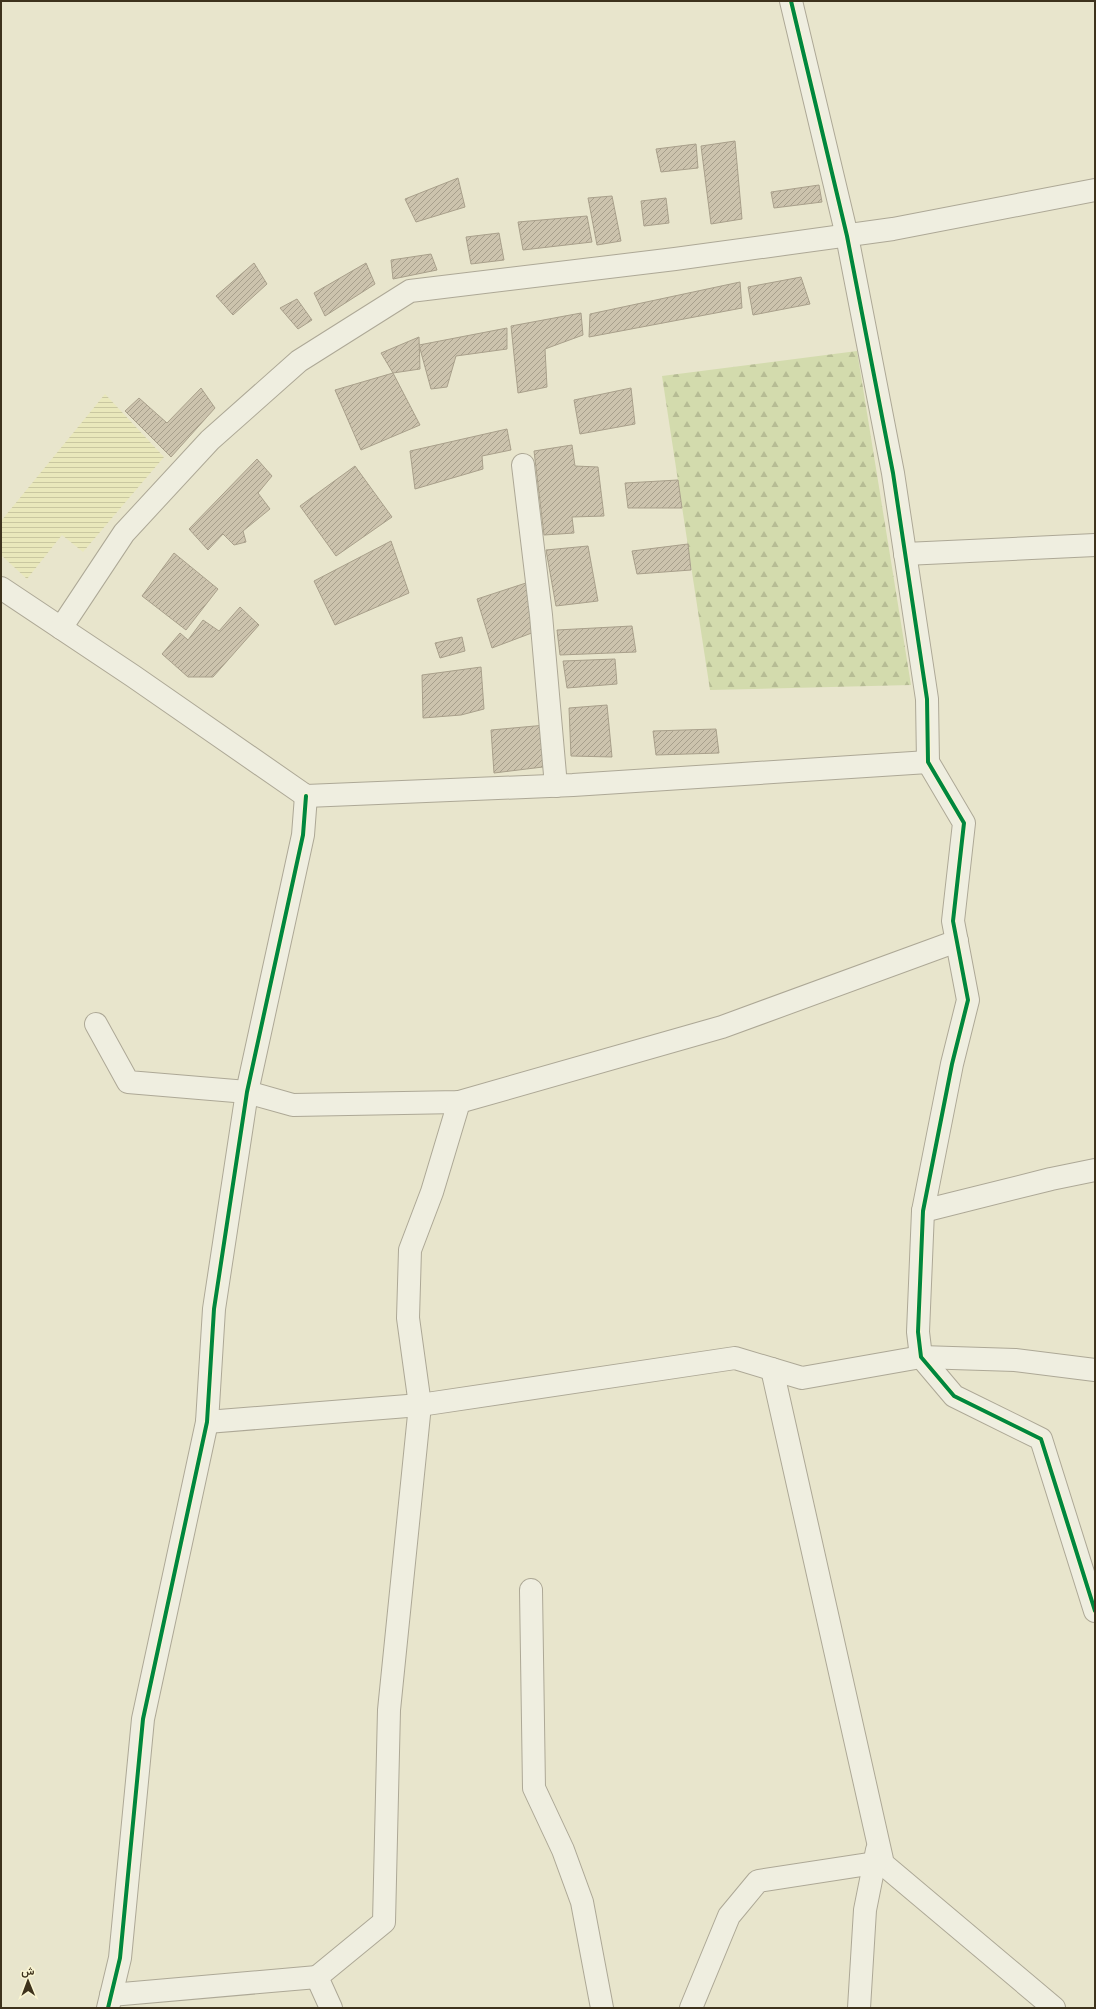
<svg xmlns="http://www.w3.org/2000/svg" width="1096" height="2009" font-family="Spectral,Vazirmatn,serif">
	<defs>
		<pattern id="farmland-rules" width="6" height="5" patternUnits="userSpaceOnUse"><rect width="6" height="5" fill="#e9e8bb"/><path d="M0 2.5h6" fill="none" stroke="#c9c7a0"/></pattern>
		<pattern id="forest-firs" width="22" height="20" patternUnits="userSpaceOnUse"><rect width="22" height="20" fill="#d3dbad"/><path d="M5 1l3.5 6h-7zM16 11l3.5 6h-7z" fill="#b6bc94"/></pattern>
		<pattern id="building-hatch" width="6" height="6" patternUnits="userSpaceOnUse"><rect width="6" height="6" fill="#ccc3ad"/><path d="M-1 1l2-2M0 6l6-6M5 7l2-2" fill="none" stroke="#a79f8c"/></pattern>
	</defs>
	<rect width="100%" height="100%" fill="#e8e5cc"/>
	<polygon fill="url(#farmland-rules)" points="105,394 164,457 83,552 62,535 27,579 1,555 1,521"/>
	<polygon fill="url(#forest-firs)" points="857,351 911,685 710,690 662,376"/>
	<g fill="url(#building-hatch)" stroke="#a9a08b">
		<polygon points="735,141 742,219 711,224 701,146"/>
		<polygon points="696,144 698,168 661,172 656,149"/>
		<polygon points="458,178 465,207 416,222 405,199"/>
		<polygon points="819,185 822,202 774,208 771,192"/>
		<polygon points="612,196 621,241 597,245 588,198"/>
		<polygon points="666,198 669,223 644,226 641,201"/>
		<polygon points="587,216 592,242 523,250 518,222"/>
		<polygon points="499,233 504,260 471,264 466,237"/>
		<polygon points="431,254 437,270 393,279 391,260"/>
		<polygon points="254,263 267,284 233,315 216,296"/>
		<polygon points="366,263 375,284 325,316 314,293"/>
		<polygon points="801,277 810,304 753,315 748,287"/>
		<polygon points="740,282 742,308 589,337 590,314"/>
		<polygon points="297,299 312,320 298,329 280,308"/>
		<polygon points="581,313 583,335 545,349 547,387 518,393 511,326"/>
		<polygon points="507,328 507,349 456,356 447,387 431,389 419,345"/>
		<polygon points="419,337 420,369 393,373 381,353"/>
		<polygon points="393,373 420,425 361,450 335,390"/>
		<polygon points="201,388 215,408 171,457 125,411 139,398 167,423"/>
		<polygon points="631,388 635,424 580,434 574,400"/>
		<polygon points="507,429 511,450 482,456 483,469 415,489 410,451"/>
		<polygon points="572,445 575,466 598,467 604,516 572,517 574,533 544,535 534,451"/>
		<polygon points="257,459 272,476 258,493 270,509 243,531 246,542 234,545 223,534 208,550 189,529"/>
		<polygon points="355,466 392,517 336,556 300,506"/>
		<polygon points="678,480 682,508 628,508 625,483"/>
		<polygon points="391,541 409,593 335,625 314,581"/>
		<polygon points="688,544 691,570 637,574 632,551"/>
		<polygon points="588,546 598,601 556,606 546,550"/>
		<polygon points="174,553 218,589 186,630 142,596"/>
		<polygon points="529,582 537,631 492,648 477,599"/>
		<polygon points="240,607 259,625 213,677 188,677 162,654 180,633 188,640 203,620 219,631"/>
		<polygon points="632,626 636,652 560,655 557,630"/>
		<polygon points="462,637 465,651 440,658 435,643"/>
		<polygon points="615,659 617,684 567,688 563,661"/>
		<polygon points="481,667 484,709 461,715 423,718 422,675"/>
		<polygon points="607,705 612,757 571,756 569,708"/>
		<polygon points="546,725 551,766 494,773 491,730"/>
		<polygon points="716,729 719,753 656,755 653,731"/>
	</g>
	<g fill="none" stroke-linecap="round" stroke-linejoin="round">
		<g stroke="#ada896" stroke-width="24">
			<g id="minor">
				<polyline points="791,1 847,236 893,473 927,699 928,762 964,823 953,921 968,1000 952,1064 923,1211 918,1332 921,1357 954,1396 1041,1439 1095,1611"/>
				<polyline points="523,465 541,615 556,786"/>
				<polyline points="905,554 1095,545"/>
				<polyline points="1,588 133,676 306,796 573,785 928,762"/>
				<polyline points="61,628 124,533 210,440 299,361 410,291 675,259 893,229 1095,190"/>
				<polyline points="96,1024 128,1082 247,1092 293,1105 459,1102 722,1027 957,941"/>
				<polyline points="923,1211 1051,1179 1095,1170"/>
				<polyline points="772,1369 883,1864 1054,2008"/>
				<polyline points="207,1422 420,1405 735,1358 802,1378 921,1357 1015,1360 1095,1370"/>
				<polyline points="531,1590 534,1788 563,1850 582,1902 602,2008"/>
				<polyline points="111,1995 317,1977"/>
				<polyline points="108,2008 120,1958 143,1719 207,1422 214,1309 247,1092 303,835 306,796"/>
				<polyline points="331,2008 317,1977 384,1922 389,1710 420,1405 408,1318 410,1250 432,1192 459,1102"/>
				<polyline points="691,2008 729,1916 758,1881 875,1863"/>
				<polyline points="859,2008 865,1910 877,1850"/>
			</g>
		</g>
		<use href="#minor" stroke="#efeee0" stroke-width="22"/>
		<g stroke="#faf5d2" stroke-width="6">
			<g id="cycleway">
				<polyline points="791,1 847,236 893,473 927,699 928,762 964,823 953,921 968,1000 952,1064 923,1211 918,1332 921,1357 954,1396 1041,1439 1095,1611"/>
				<polyline points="108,2008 120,1958 143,1719 207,1422 214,1309 247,1092 303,835 306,796"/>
			</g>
		</g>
		<use href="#cycleway" stroke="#00873e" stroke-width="4"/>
	</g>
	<rect width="1096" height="2009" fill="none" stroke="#3d321c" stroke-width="4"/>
	<g transform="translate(28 1981) rotate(359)" stroke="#faf5d2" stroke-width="3" paint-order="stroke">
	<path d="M0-3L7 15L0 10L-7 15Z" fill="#3d321c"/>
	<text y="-6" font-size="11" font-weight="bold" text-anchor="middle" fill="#3d321c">ش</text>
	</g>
</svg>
